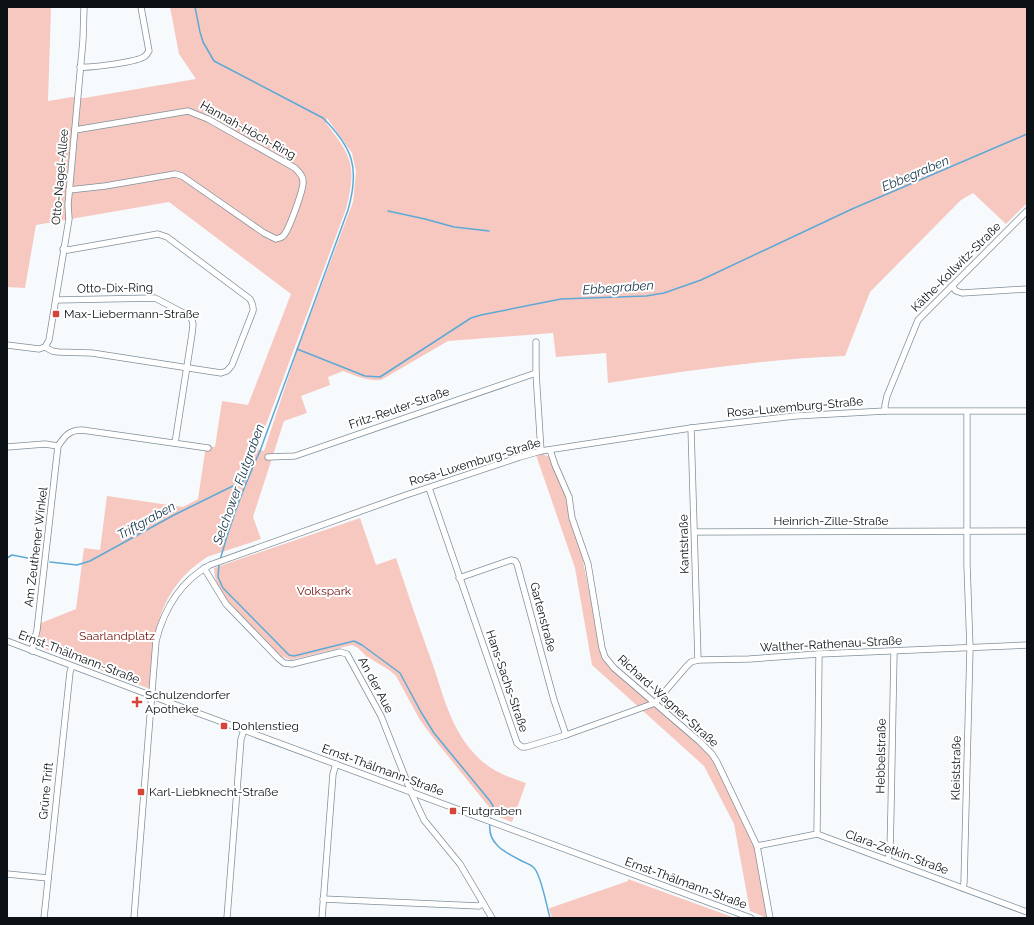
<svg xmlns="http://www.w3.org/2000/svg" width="1034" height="925" font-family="Raleway,sans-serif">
	<rect width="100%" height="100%" fill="#f7fafd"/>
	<g fill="#f7c8c0" fill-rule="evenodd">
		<path d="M7,7H51L48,101L72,97L84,98L196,79L179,54L170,7H1027V203L1006,224L973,193L961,200L870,292L845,356C765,359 687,371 608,383L606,353L556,357L553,333L448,341L381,380C367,381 356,376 343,371L328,377L330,385L301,396L307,413L284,421L253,517L261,539L207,557C158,589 152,634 150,689L37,646L41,623L76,609L84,548L100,550L107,496L183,507L198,499L205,452L207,446L215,447L222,401L248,405L291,294L169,202L36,225L25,288L7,287ZM327,118L352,153L356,172L353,202L299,345L264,451L257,449L346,209C357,165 352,157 326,123Z"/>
		<polygon points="543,454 550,457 564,491 571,520 581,551 602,656 702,747 709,755 717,767 754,846 768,915 767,918 750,911 734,824 704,766 592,665 575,568 536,455"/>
		<path d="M360,518L376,565L396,558C408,594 420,630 433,665C443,695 451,727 472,751C487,769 504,776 526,783L512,822L489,813V807L431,735L420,720L396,676L389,670L366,656L358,648L352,645L291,660L279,655L226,599L218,587L215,577L214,568Z"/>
		<polygon points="628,879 735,918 552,918 549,909 550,908 628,881"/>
	</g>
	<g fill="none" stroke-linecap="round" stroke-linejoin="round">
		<g stroke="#5da9d6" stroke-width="1.5">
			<path d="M195,7L200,32L203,42L214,61L323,118C353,148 360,168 348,210L260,451C244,486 230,523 220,560"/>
			<polyline points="388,211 425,219 454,227 489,231"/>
			<polyline points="297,349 365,376 380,377 471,318 481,315 561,299 646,296 664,293 701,280 852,209 1027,134"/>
			<polyline points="7,558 12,555 38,560"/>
			<polyline points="50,562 77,565 90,561 174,515 247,479"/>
			<polyline points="219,564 218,577 223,588 289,655 294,656 354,641 362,645 400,673 421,712 434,733 490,801 493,806 490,819"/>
			<path d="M490,823C487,843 504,852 520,860C525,863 531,864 534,868C541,874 547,908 550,918"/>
		</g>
		<g stroke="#80909b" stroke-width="7">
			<g id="minor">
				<path d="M80,67C90,68 139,62 145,56C146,56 148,52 149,51L141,7"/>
				<path d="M69,190L105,186L175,174L182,176L264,233L276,239C279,238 282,238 284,235C289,229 304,189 303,181C303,176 299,172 295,168L208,119L188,111L75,130"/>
				<polyline points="952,286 956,291 962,293 1027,289"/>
				<polyline points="56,300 155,298 191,317 193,324 192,334 175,443"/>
				<polyline points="536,342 536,373 541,451"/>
				<path d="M7,345L39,349L45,347L52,351L58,352L92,353L221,373L227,371L232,365L253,311C254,306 252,303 250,299L167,237L158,234L68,250L63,249"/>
				<polyline points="45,347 49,340 69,219 68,205 83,40 84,7"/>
				<polyline points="885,411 885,405 887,396 918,320 1027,211"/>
				<polyline points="691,428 698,660"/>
				<polyline points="7,447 45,444 58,446"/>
				<polyline points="550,450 555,465 569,497 572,518 588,564 602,648 605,657 614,668 699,741 712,754 717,762 757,846 770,918"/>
				<polyline points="268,457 295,456 536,373"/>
				<polyline points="429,488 517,743 522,747 526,747 566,735 655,703"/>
				<polyline points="695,532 1027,531"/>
				<polyline points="204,568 226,604 278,658 284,663 292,664 340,652 347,654 381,716 411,792 424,820 460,864 492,918"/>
				<polyline points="459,578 511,560 515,561 517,564 554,700 566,735"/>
				<polyline points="7,641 176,705 751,918"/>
				<path d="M32,651L37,630L58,446C65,436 69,430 82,430L208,448"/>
				<polyline points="655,703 686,667 691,662 698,660 749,659 819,654 1027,645"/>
				<polyline points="817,834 819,654"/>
				<polyline points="757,846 817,834 1027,912"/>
				<polyline points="888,860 890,850 891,809 894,652"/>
				<polyline points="7,874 48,878"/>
				<polyline points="963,888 964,883 970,648 967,565 967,412"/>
				<polyline points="323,899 479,906 483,903"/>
				<polyline points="44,918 70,672 72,666"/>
				<path d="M134,918L156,641C164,609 181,581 210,565L406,495L520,457L541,451L691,428L795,416L885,411H1027"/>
				<polyline points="227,918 241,739 244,730"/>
				<polyline points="322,918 333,774 336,764"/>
			</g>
		</g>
		<use href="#minor" stroke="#fff" stroke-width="5.5"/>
	</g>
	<g fill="#d4463a" stroke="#fff" stroke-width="1.5">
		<rect x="52" y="310" width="8" height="8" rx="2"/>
		<path d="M135 696h4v4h4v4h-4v4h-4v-4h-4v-4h4z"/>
		<rect x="220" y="722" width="8" height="8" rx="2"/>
		<rect x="137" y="788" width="8" height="8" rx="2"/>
		<rect x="449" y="807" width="8" height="8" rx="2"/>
	</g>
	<g text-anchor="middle" stroke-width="4" stroke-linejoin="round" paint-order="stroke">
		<g font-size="12" fill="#0b1114" stroke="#fff">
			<text transform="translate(248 130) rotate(29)" y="4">Hannah-Höch-Ring</text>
			<text transform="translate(60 177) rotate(-85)" y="4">Otto-Nagel-Allee</text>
			<text transform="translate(956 267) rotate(-45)" y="4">Käthe-Kollwitz-Straße</text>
			<text transform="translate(115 288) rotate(-1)" y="4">Otto-Dix-Ring</text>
			<text transform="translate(795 407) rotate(-5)" y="4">Rosa-Luxemburg-Straße</text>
			<text transform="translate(399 408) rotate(-19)" y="4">Fritz-Reuter-Straße</text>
			<text transform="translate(475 462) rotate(-17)" y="4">Rosa-Luxemburg-Straße</text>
			<text x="831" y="525">Heinrich-Zille-Straße</text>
			<text transform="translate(684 544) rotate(-91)" y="4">Kantstraße</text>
			<text transform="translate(36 547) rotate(-83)" y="4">Am Zeuthener Winkel</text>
			<text transform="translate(543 617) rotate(75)" y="4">Gartenstraße</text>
			<text transform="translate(831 644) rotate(-3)" y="4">Walther-Rathenau-Straße</text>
			<text transform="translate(79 657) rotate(21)" y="4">Ernst-Thälmann-Straße</text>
			<text transform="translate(507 681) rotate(71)" y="4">Hans-Sachs-Straße</text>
			<text transform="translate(376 685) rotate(62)" y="4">An der Aue</text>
			<text transform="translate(668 701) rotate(42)" y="4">Richard-Wagner-Straße</text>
			<text transform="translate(881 756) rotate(-89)" y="4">Hebbelstraße</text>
			<text transform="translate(956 768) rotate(-89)" y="4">Kleiststraße</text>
			<text transform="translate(383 770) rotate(20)" y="4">Ernst-Thälmann-Straße</text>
			<text transform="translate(46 791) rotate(-84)" y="4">Grüne Trift</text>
			<text transform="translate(897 852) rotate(20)" y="4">Clara-Zetkin-Straße</text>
			<text transform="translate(686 883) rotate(20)" y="4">Ernst-Thälmann-Straße</text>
		</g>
		<g font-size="12" fill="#0b1114" stroke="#fff" text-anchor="start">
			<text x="64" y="318">Max-Liebermann-Straße</text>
			<text x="145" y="699">Schulzendorfer<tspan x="145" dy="14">Apotheke</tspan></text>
			<text x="232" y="730">Dohlenstieg</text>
			<text x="149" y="796">Karl-Liebknecht-Straße</text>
			<text x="461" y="815">Flutgraben</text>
		</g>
		<g font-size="12" fill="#72120d" stroke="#fff">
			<text x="324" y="595">Volkspark</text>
			<text x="117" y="640">Saarlandplatz</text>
		</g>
		<g font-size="13" font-style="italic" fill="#15364a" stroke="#fff">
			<text transform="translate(915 173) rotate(-23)" y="5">Ebbegraben</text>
			<text transform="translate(618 287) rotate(-4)" y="5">Ebbegraben</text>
			<text transform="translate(238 484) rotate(-70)" y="5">Selchower Flutgraben</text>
			<text transform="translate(146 520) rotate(-29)" y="5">Triftgraben</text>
		</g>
	</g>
	<rect width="1034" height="925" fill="none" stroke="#0b1114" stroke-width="16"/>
</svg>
